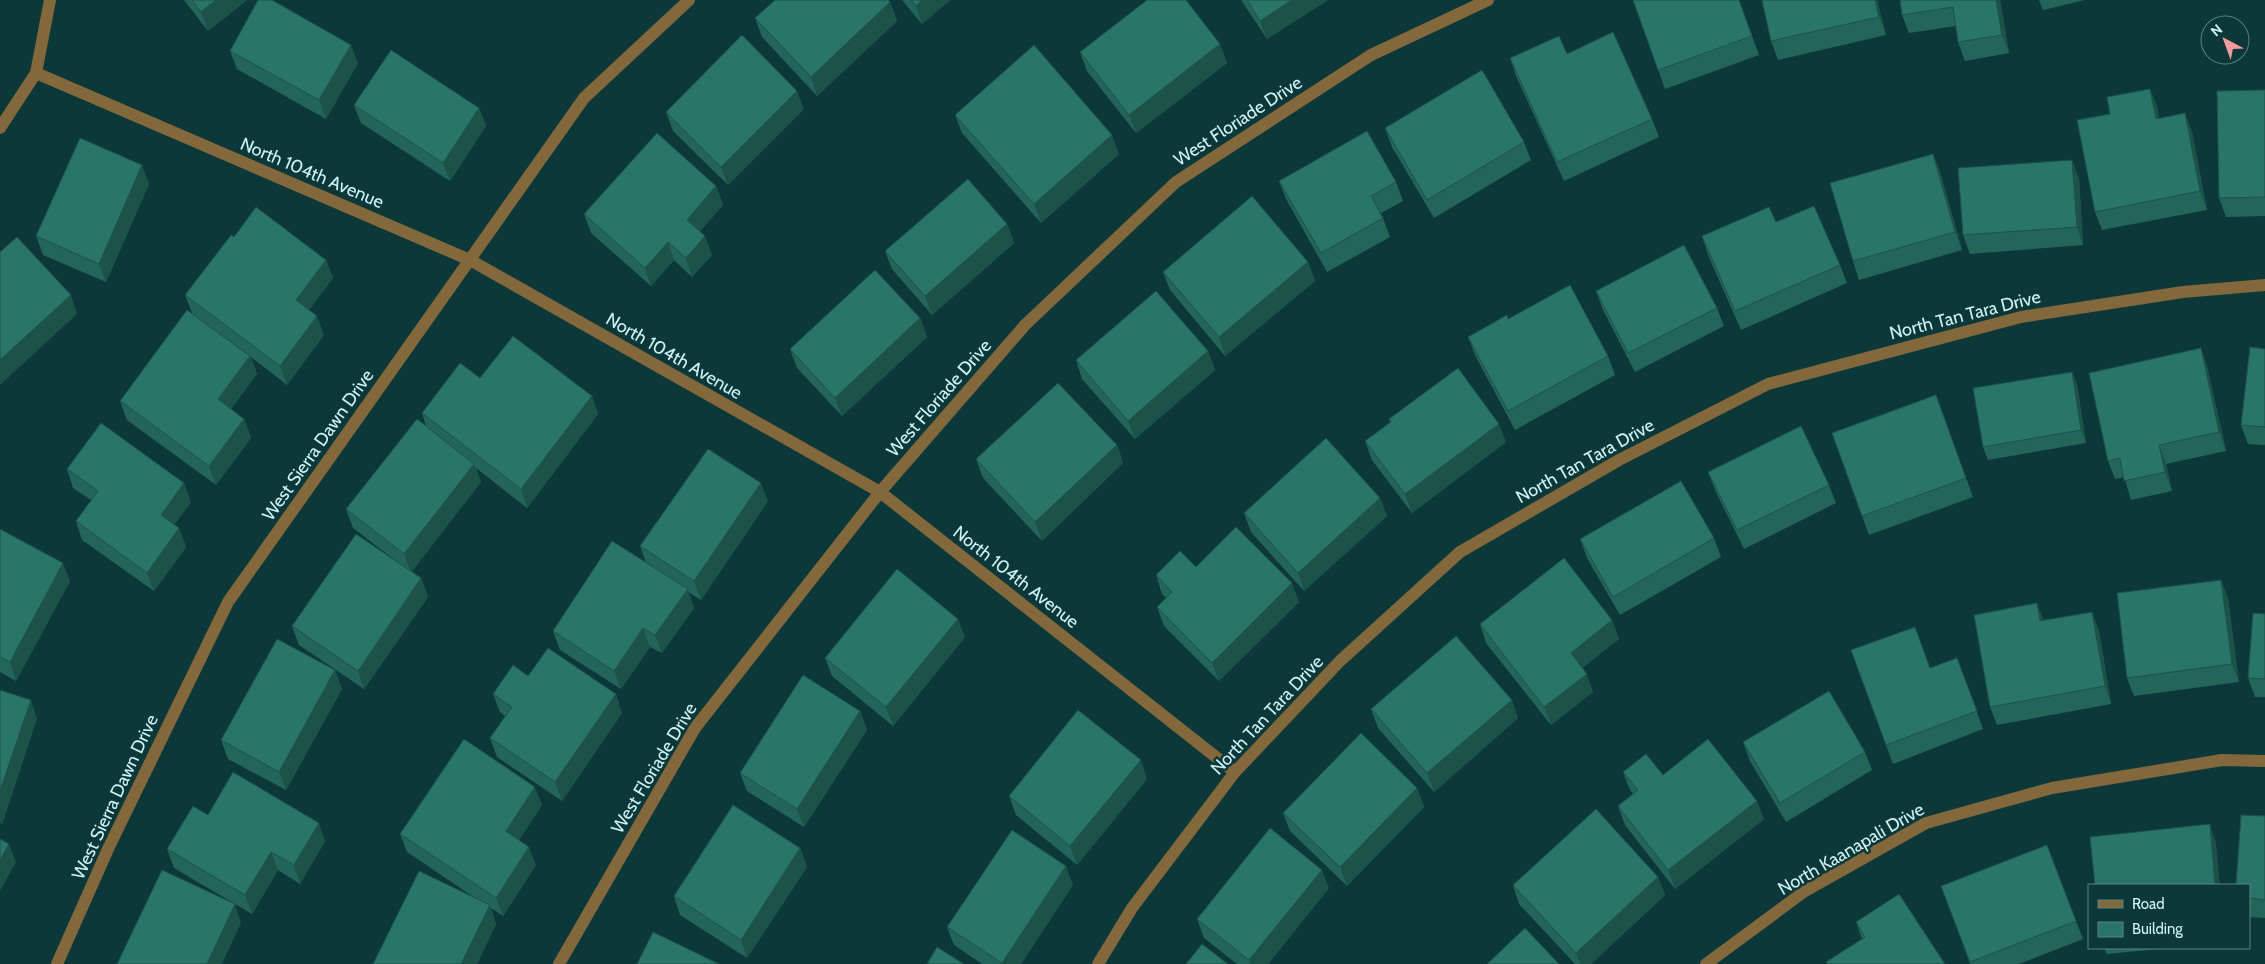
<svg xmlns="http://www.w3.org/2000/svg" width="2265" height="964" font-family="Cabin,sans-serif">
	<rect width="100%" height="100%" fill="#0c383a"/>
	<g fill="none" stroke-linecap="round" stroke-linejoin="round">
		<g stroke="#82683b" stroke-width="12">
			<polyline points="36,73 470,260 880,492 1235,772"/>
			<polyline points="0,128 36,73 50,0"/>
			<polyline points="57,964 108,849 228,602 584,98 689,0"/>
			<polyline points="559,964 695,728 880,492 1025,325 1176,182 1371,55 1488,0"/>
			<polyline points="1098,964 1132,908 1235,772 1340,661 1460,552 1619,460 1768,384 2021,317 2183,292 2265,285"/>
			<polyline points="1706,964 1805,891 1926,823 2052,788 2222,760 2265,761"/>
		</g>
	</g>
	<g fill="#236559">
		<polygon points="184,0 247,0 208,31"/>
		<polygon points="902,0 950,0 922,24"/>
		<polygon points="1241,0 1328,0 1267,39"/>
		<polygon points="1633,0 1739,0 1759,55 1665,89"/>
		<polygon points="1762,0 1877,0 1886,35 1778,60 1771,41"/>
		<polygon points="1900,0 2000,0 2009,53 1965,61 1958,42 1956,26 1909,33 1902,15"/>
		<polygon points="2039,0 2085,0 2043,10"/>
		<polygon points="890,2 897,21 817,96 762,37 755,18"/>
		<polygon points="1220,44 1227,63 1136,133 1087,71 1080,52"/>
		<polygon points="230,51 358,63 326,119 237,69"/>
		<polygon points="1567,54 1652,119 1659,137 1564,181 1516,76 1510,58"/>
		<polygon points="2150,89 2157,107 2159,119 2192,132 2207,210 2102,230 2095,212 2110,114"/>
		<polygon points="2265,90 2265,216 2226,217 2219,198"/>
		<polygon points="354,105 479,108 486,126 450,181 361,123"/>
		<polygon points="804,109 728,185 673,131 666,112"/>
		<polygon points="955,115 1119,154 1041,223 962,133"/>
		<polygon points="1385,128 1524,142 1531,160 1434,218 1392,147"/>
		<polygon points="1933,154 1940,172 1962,250 1859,280 1853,261"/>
		<polygon points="2079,178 2083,245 1970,254 1963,235"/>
		<polygon points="1279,181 1396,182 1403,201 1381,213 1383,218 1390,237 1327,272 1286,199"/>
		<polygon points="149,184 106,282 43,255 36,236"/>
		<polygon points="716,186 723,205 700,231 712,255 692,277 674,260 651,286 591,233 584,214"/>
		<polygon points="1776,222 1840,265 1847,283 1741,330 1708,255 1702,236"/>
		<polygon points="1007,224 1014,243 932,315 892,269 885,251"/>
		<polygon points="234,237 326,260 333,278 309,310 324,335 287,385 251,357 257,374 231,409 244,419 251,438 216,485 127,420 120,401 192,313 185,295"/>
		<polygon points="1308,262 1315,281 1225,356 1170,290 1163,272"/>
		<polygon points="1596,291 1717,308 1724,326 1635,372 1603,310"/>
		<polygon points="920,318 927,337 842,416 797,368 790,349"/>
		<polygon points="1508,319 1608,356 1615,375 1515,430 1475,355 1468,337"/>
		<polygon points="2265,349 2265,445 2248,444 2241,425"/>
		<polygon points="1208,351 1215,370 1135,439 1082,379 1076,360"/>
		<polygon points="2207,366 2226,451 2166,464 2172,491 2131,500 2124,477 2115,479 2108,461"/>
		<polygon points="2072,372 2077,385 2086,443 1988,460 1983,447"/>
		<polygon points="480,378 592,396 598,414 527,508 476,468 481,482 411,572 421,578 428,597 364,689 299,645 292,626 396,561 353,528 346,509 426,426 422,413"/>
		<polygon points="1936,395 1973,497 1869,535 1832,433"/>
		<polygon points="1389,419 1506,442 1412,513 1372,460 1365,441 1390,422"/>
		<polygon points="1117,445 1123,463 1042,541 983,478 976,459"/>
		<polygon points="67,469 191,502 174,525 179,528 186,547 154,591 82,540 76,521 91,500 73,488"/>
		<polygon points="1708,472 1829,485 1836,503 1744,549 1715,490"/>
		<polygon points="1380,498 1387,516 1304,591 1251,532 1244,513"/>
		<polygon points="768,501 701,600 688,592 694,608 662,653 650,647 621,689 560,650 553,631 646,563 640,546"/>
		<polygon points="0,529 70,581 16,681 0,672"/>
		<polygon points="1714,538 1721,557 1620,615 1587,558 1580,539"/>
		<polygon points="1156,575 1299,602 1219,681 1164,626 1157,607 1166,598 1162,594"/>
		<polygon points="2221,580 2228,599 2239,682 2134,696 2127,678"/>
		<polygon points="2265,614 2265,697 2255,697 2248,678"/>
		<polygon points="1612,620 1619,639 1582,668 1593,692 1551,725 1486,643 1480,624"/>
		<polygon points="2099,631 2111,704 1997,725 1990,707"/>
		<polygon points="965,637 893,726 832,676 825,658"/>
		<polygon points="1851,650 1930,668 1957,658 1983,729 1893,764"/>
		<polygon points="335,670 342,689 286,790 228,759 221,740"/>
		<polygon points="528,676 622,713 562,801 497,757 490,738 505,716 500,712 493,694"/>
		<polygon points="1371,709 1518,718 1434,792 1378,728"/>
		<polygon points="860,711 867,730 804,827 747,791 740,773"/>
		<polygon points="1743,742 1865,752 1872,770 1786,822 1750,761"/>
		<polygon points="1623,772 1764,819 1675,889 1625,825 1618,806 1633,794 1630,790"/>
		<polygon points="1147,779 1077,865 1016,815 1009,796"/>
		<polygon points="1417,788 1424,807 1347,886 1290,831 1283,813"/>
		<polygon points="542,805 519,840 536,865 503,916 491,908 496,924 477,964 373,964 478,900 407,852 400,834"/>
		<polygon points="208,815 325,841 300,884 278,870 252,914 174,868 167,849"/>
		<polygon points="2265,816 2265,918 2249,917 2249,885"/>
		<polygon points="800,848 807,867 747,958 680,915 674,896"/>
		<polygon points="1658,877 1665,895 1591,964 1575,964 1519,904 1513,885"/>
		<polygon points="1073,885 1021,964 982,964 954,945 947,927"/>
		<polygon points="1941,886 2076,921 2083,939 2019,964 1970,964"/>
		<polygon points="1329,888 1268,964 1237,964 1204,938 1197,919"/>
		<polygon points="1856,922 1945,964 1827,964 1826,962 1862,939"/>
		<polygon points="2104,948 2170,948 2107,954"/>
	</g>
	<g fill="#1d5249">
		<polygon points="216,0 247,0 208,31 201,12"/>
		<polygon points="922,0 950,0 922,24 916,6"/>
		<polygon points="1292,0 1328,0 1267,39 1260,21"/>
		<polygon points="1875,0 1877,0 1886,35 1879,17"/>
		<polygon points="1996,0 2000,0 2009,53 2002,35"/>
		<polygon points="890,2 897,21 817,96 811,77"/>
		<polygon points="1220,44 1227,63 1136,133 1129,115"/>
		<polygon points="351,45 358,63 326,119 319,100"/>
		<polygon points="2150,89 2157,107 2162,138 2156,119"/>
		<polygon points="797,91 804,109 728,185 721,167"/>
		<polygon points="479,108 486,126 450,181 443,163"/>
		<polygon points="2185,113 2192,132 2207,210 2200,191"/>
		<polygon points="1112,135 1119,154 1041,223 1034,204"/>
		<polygon points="1933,154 1940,172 1962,250 1955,232"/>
		<polygon points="2072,160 2079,178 2083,245 2077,227"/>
		<polygon points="142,165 149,184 106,282 99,264"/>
		<polygon points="716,186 723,205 693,238 687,220"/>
		<polygon points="1007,224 1014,243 932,315 925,296"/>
		<polygon points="705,236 712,255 692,277 686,258"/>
		<polygon points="668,242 674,260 651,286 645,268"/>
		<polygon points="326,260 333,278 302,319 296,300"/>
		<polygon points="1308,262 1315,281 1225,356 1219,337"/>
		<polygon points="71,295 77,314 0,385 0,360"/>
		<polygon points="317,316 324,335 287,385 280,366"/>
		<polygon points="920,318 927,337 842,416 835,398"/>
		<polygon points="2201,348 2207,366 2226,451 2219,432"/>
		<polygon points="1208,351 1215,370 1135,439 1128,421"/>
		<polygon points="250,356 257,374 224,418 218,399"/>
		<polygon points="2072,372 2077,385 2086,443 2081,430"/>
		<polygon points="592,396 598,414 527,508 521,489"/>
		<polygon points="244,419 251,438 216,485 209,466"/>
		<polygon points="1499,424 1506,442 1412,513 1405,494"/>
		<polygon points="1117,445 1123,463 1042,541 1035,522"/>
		<polygon points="2159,445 2166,464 2172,491 2165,472"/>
		<polygon points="474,464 481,482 411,573 404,554"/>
		<polygon points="184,483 191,502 167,534 161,515"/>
		<polygon points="761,483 768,501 701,600 694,581"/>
		<polygon points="1380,498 1387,516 1304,591 1298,573"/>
		<polygon points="179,528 186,547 154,591 147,573"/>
		<polygon points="63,563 70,581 16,681 10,662"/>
		<polygon points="421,578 428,597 364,689 358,671"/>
		<polygon points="2221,580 2228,599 2239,682 2232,664"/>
		<polygon points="1292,583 1299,602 1219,681 1212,663"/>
		<polygon points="688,589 694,608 662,653 655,635"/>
		<polygon points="2037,603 2044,621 2040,621"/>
		<polygon points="2092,612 2099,631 2111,704 2105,686"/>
		<polygon points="958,619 965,637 893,726 886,707"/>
		<polygon points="1612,620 1619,639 1577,671 1571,653"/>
		<polygon points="643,628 650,647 621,689 614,671"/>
		<polygon points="335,670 342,689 286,790 279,772"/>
		<polygon points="1587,674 1593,692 1551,725 1544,707"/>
		<polygon points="616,694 622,713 562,801 555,782"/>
		<polygon points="31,700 37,719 2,825 0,821 0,791"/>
		<polygon points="1512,700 1518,718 1434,792 1427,773"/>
		<polygon points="860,711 867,730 804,827 797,809"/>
		<polygon points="1141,760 1147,779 1077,865 1070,846"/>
		<polygon points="535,787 542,805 513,849 506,831"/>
		<polygon points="1417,788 1424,807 1347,886 1340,867"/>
		<polygon points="1757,801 1764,819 1675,889 1668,870"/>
		<polygon points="319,823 325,841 300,884 294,865"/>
		<polygon points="2210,824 2216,843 2220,885 2215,885"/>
		<polygon points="9,844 16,862 0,891 0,860"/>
		<polygon points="529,847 536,865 503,916 496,898"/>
		<polygon points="800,848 807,867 747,958 741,940"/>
		<polygon points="271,852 278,870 252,914 245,895"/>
		<polygon points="1066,866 1073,885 1021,964 1002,964 1002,963"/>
		<polygon points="1322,870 1329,888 1268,964 1251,964 1249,960"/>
		<polygon points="1658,877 1665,895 1591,964 1580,964 1576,953"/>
		<polygon points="235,904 241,923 222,964 207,964"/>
		<polygon points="490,905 496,924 477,964 461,964"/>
	</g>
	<g fill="#297568" stroke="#1d5249">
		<polygon points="192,0 216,0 201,12"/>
		<polygon points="258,0 272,0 351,45 319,100 230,51"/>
		<polygon points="775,0 888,0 890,2 811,77 755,18"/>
		<polygon points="911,0 922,0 916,6"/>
		<polygon points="1147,0 1186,0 1220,44 1129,115 1080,52"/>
		<polygon points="1247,0 1292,0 1260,21"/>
		<polygon points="1633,0 1739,0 1752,36 1658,70"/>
		<polygon points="1762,0 1875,0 1879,17 1771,41"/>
		<polygon points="1900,0 1996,0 2002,35 1958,42 1953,7 1902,15"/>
		<polygon points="1613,32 1652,119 1557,162 1510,58 1559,36 1567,54"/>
		<polygon points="742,35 797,91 721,167 666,112"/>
		<polygon points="1034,45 1112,135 1034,204 955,115"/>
		<polygon points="391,50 479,108 443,163 354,105"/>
		<polygon points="1482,70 1524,142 1427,200 1385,128"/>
		<polygon points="2150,89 2156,119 2185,113 2200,191 2095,212 2077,120 2110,114 2107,97"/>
		<polygon points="2265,90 2265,197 2219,198 2217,91"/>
		<polygon points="1367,131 1396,182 1371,196 1383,218 1321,253 1279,181"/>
		<polygon points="657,133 716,186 687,220 705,236 686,258 668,242 645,268 584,214"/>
		<polygon points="80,138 142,165 99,264 36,236"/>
		<polygon points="1933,154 1955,232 1853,261 1830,183"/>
		<polygon points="2072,160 2077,227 1963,235 1958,168"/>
		<polygon points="968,179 1007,224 925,296 885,251"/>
		<polygon points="1252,196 1308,262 1219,337 1163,272"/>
		<polygon points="1814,206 1840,265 1735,311 1702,236 1769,207 1776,222"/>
		<polygon points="256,207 326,260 296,300 317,316 280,366 185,295 231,235 234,237"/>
		<polygon points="17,237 71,295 0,360 0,252"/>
		<polygon points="1684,245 1717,308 1628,353 1596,291"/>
		<polygon points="875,270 920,318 835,398 790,349"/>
		<polygon points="1570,285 1608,356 1508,411 1468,337 1507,315 1508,319"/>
		<polygon points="1156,291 1208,351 1128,421 1076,360"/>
		<polygon points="187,310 250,356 218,399 244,419 209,466 120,401"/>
		<polygon points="513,336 592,396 521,489 422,413 460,363 480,378"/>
		<polygon points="2250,347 2265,349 2265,427 2241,425"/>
		<polygon points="2201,348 2219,432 2159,445 2165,472 2124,481 2120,458 2108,461 2089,373"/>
		<polygon points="1458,368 1499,424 1405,494 1365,441 1391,422 1389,419"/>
		<polygon points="2072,372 2081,430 1983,447 1973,388"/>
		<polygon points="1058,383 1117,445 1035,522 976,459"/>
		<polygon points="1936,395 1966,478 1862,516 1832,433"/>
		<polygon points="417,419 474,464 404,554 346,509"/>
		<polygon points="101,423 184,483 161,515 179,528 147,573 76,521 98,491 67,469"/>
		<polygon points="1801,426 1829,485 1737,530 1708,472"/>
		<polygon points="1326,438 1380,498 1298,573 1244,513"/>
		<polygon points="708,449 761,483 694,581 640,546"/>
		<polygon points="1681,481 1714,538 1613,597 1580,539"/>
		<polygon points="1236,527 1292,583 1212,663 1157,607 1172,592 1156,575 1180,551 1196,567"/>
		<polygon points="0,529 63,563 10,662 0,657"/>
		<polygon points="356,534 421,578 358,671 292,626"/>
		<polygon points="612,541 688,589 655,635 643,628 614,671 553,631"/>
		<polygon points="1564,558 1612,620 1571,653 1587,674 1544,707 1480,624"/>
		<polygon points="897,569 958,619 886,707 825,658"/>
		<polygon points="2221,580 2232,664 2127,678 2117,593"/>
		<polygon points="2037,603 2040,621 2092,612 2105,686 1990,707 1974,615"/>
		<polygon points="2253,613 2265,614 2265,679 2248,678"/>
		<polygon points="1915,627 1930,668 1957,658 1977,711 1886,745 1851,650"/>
		<polygon points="1456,636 1512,700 1427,773 1371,709"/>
		<polygon points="277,639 335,670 279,772 221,740"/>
		<polygon points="548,648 616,694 555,782 490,738 512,707 493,694 513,665 528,676"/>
		<polygon points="803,675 860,711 797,809 740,773"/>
		<polygon points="0,690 31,700 0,791"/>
		<polygon points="1829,691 1865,752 1780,803 1743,742"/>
		<polygon points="1078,710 1141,760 1070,846 1009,796"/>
		<polygon points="1361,733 1417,788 1340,867 1283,813"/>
		<polygon points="464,739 535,787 506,831 529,847 496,898 400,834"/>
		<polygon points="1708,739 1757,801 1668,870 1618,806 1638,790 1623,772 1646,754 1663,775"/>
		<polygon points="233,772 319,823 294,865 271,852 245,895 167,849 193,806 208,815"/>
		<polygon points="733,805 800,848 741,940 674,896"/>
		<polygon points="1596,809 1658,877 1576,953 1513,885"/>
		<polygon points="2241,815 2265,816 2265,900 2249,898 2249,885 2236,885"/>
		<polygon points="2210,824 2215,885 2095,885 2090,837"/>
		<polygon points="1270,828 1322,870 1249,960 1197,919"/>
		<polygon points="1012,830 1066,866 1002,963 947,927"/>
		<polygon points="0,839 9,844 0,860"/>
		<polygon points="2047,845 2076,921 1970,962 1941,886"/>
		<polygon points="162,870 235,904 207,964 117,964"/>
		<polygon points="419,871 490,905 461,964 373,964"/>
		<polygon points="1899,894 1945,964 1828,964 1826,962 1865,937 1856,922"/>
		<polygon points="1525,928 1559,964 1487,964"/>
		<polygon points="653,932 719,964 637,964"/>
		<polygon points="1202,944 1228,964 1186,964"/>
		<polygon points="937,947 964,964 927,964"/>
	</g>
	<g text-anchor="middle" stroke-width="5" stroke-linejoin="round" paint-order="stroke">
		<g font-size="18" fill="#cef3f5" stroke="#0c383a">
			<text transform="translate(1238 121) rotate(-33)" y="6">West Floriade Drive</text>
			<text transform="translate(312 173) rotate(23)" y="6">North 104th Avenue</text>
			<text transform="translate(1965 315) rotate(-14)" y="6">North Tan Tara Drive</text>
			<text transform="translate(674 356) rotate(30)" y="6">North 104th Avenue</text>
			<text transform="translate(939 398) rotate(-49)" y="6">West Floriade Drive</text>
			<text transform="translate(318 445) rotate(-55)" y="6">West Sierra Dawn Drive</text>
			<text transform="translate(1585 461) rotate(-29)" y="6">North Tan Tara Drive</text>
			<text transform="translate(1016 577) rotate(38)" y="6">North 104th Avenue</text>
			<text transform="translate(1267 715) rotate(-47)" y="6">North Tan Tara Drive</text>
			<text transform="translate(654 768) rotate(-59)" y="6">West Floriade Drive</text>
			<text transform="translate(115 797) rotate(-65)" y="6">West Sierra Dawn Drive</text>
			<text transform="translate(1851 849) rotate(-30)" y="6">North Kaanapali Drive</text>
		</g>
	</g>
	<rect x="2088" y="884" width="162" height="65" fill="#0c383a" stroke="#5a8385"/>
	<rect x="2098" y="900" width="25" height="8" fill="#82683b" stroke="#5a8385"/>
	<text x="2132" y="909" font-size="15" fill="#cef3f5">Road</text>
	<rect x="2098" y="922" width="25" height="15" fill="#297568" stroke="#5a8385"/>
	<text x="2132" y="934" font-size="15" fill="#cef3f5">Building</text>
	<g transform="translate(2225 40) rotate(319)"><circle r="24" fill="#0c383a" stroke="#5a8385"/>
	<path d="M0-4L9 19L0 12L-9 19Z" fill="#f59b9a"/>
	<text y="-8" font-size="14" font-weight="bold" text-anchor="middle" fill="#cef3f5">N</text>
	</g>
</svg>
